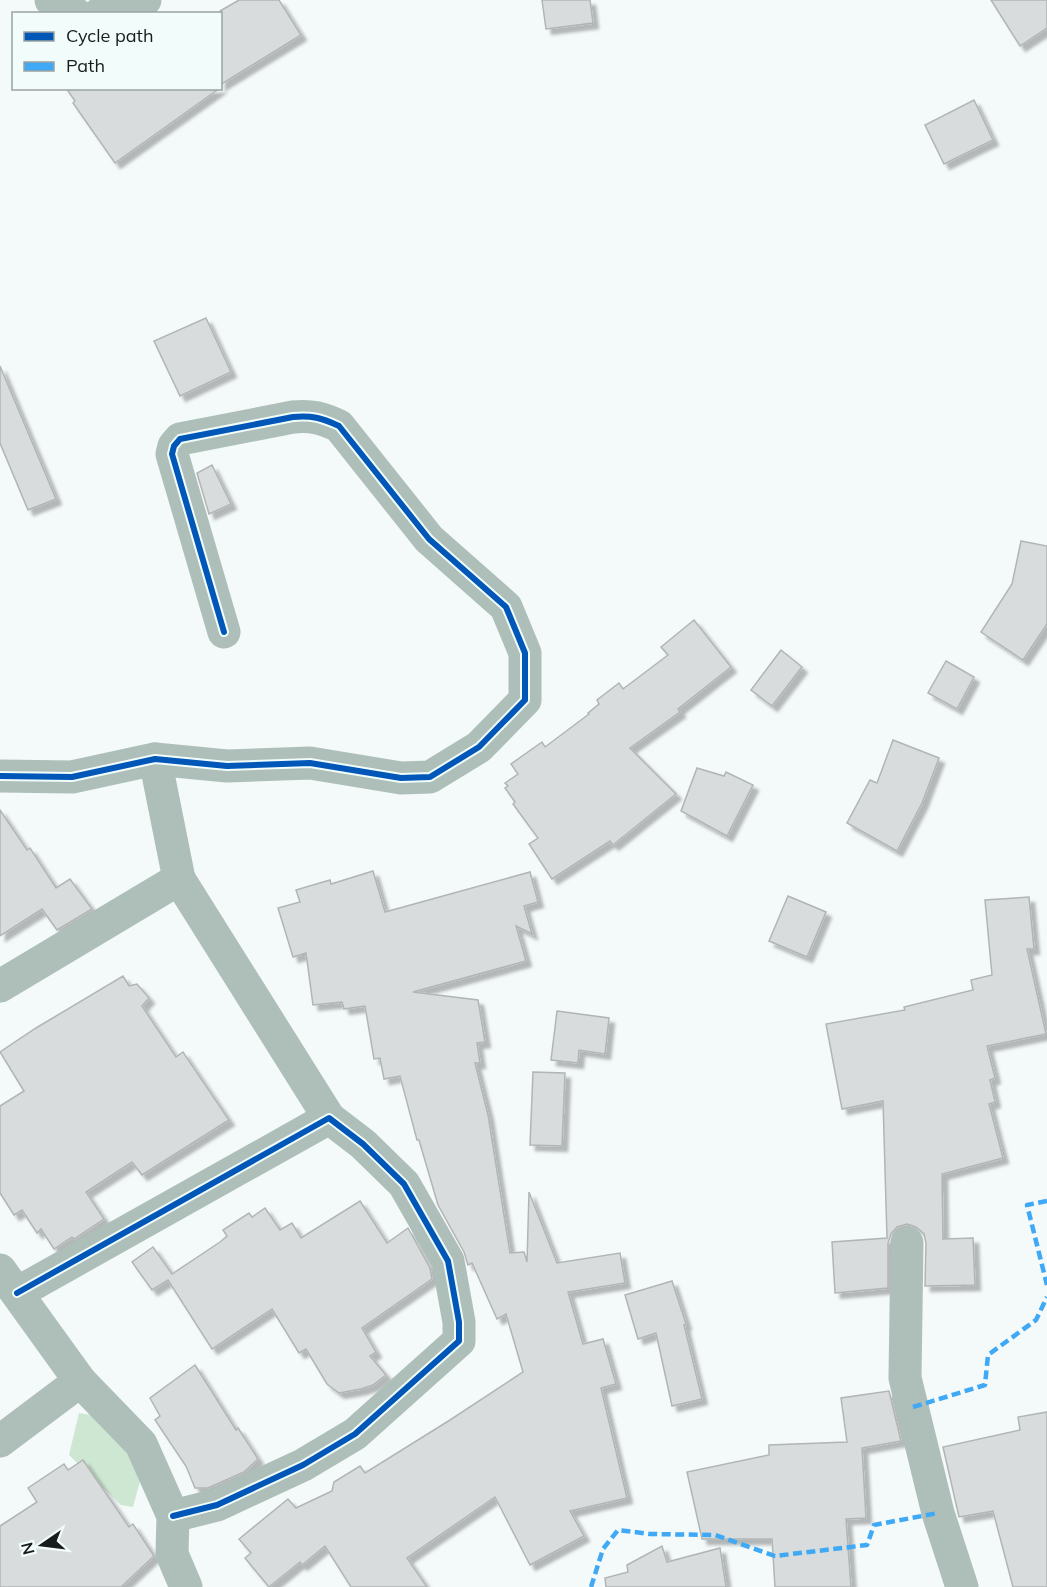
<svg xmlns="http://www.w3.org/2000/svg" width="1047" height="1587" font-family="Mulish,sans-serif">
	<defs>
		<filter id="shadow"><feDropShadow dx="5.5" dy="5.5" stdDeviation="1.5" flood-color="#0004"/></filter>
	</defs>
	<rect width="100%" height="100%" fill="#f4f9f9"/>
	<polygon fill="#cde7d2" points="79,1413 110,1418 144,1466 133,1507 121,1505 69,1455"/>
	<g fill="#d8dcdd" stroke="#b1b5b5" stroke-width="1.5" filter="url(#shadow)">
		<polygon points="239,0 279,0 301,35 220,85 220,11"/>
		<polygon points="542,0 590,0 593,23 546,29"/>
		<polygon points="991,0 1047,0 1047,28 1020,46"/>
		<polygon points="66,88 220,88 115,163 73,103 75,101"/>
		<polygon points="974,100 993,140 944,164 925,125"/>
		<polygon points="206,318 231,372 180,396 154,341"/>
		<polygon points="0,366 56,499 28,510 0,443"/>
		<polygon points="212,465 231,504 209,514 197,473"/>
		<polygon points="1021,541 1047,546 1047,624 1023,660 981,632 1012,584"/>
		<polygon points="694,620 731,667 678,709 680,712 630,748 676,794 613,845 610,841 552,879 529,844 538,838 513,804 515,802 505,788 508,786 505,783 518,774 511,764 542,742 545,747 589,714 588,713 599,704 597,700 619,683 623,689 668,655 661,647"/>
		<polygon points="781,650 802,667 772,706 751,690"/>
		<polygon points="946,661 974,677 957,709 928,693"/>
		<polygon points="893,740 939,758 922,803 897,851 847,823 870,780 877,783"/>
		<polygon points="697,768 724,776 726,772 753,785 727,836 681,811"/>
		<polygon points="0,810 27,850 30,848 56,888 70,879 92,909 57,930 42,909 0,936"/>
		<polygon points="373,871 385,912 530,872 538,902 524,906 532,934 516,926 526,961 413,992 478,1000 485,1042 477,1043 480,1063 475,1063 488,1115 510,1253 524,1252 527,1262 529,1192 557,1263 620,1253 625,1283 568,1292 583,1344 603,1339 616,1384 601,1388 627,1498 570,1511 584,1536 530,1565 495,1497 407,1558 427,1587 351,1587 325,1546 302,1565 300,1562 269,1587 245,1558 251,1553 239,1539 288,1499 296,1508 332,1491 334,1482 360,1466 365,1473 450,1420 523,1372 506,1314 497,1319 472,1263 468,1265 464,1252 438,1205 419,1140 417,1140 400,1076 384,1079 380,1058 374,1059 365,1006 344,1009 342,1002 313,1005 306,953 293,957 282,921 278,908 300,902 296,890 330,880 331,884"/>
		<polygon points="788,896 826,912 807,957 769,941"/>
		<polygon points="1029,897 1034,949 1027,949 1046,1034 987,1046 995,1078 990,1080 995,1102 989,1104 1003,1158 942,1174 943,1239 973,1238 975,1285 925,1286 926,1243 924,1234 916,1227 907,1224 897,1227 891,1234 888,1243 888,1288 835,1293 832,1242 887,1238 883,1101 842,1109 826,1024 905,1010 904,1007 973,990 971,980 992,975 985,900"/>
		<polygon points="123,976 129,986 137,984 149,998 142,1006 176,1057 183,1052 229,1120 142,1175 132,1162 86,1192 104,1219 74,1239 72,1237 54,1249 41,1229 37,1233 22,1210 14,1215 0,1193 0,1106 24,1091 0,1052 36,1028"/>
		<polygon points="557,1011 609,1018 605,1054 579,1050 578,1063 551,1060"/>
		<polygon points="533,1072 565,1073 562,1146 530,1145"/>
		<polygon points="360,1201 387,1243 408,1228 430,1268 432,1279 362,1328 376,1352 370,1356 386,1375 373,1385 361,1389 339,1393 327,1384 306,1349 299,1353 272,1309 212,1349 168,1280 152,1290 132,1262 153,1247 172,1274 220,1242 227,1236 223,1230 249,1213 252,1217 265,1208 280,1230 292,1223 301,1238"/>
		<polygon points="672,1281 686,1324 684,1325 702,1399 672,1406 656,1333 638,1339 625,1295"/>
		<polygon points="195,1365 236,1430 238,1428 258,1459 244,1472 208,1488 195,1488 186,1466 155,1420 160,1416 150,1398"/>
		<polygon points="889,1391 901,1441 862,1448 866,1518 846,1519 851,1587 775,1587 772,1539 702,1539 687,1472 769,1455 769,1445 847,1442 841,1398"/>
		<polygon points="1047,1412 1047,1587 1013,1587 993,1511 959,1517 943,1447 1020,1430 1018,1417"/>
		<polygon points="83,1460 129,1527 133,1524 154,1556 121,1587 0,1587 0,1526 37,1502 28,1488 64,1464 68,1470"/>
		<polygon points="662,1546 667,1562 720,1548 726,1587 606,1587 605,1578 628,1572 627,1565"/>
	</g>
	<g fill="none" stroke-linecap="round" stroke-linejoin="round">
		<g stroke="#adbfb8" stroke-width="33">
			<polyline points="51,0 76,14"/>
			<polyline points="99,14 131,7 145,0"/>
			<path d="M0,776L72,777L155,759L227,766L310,763L401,778L430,777L479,747L525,700V653L506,607L429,539L339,426C322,418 311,415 293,417L180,439L174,446L172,454L224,632"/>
			<polyline points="179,879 329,1118"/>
			<polyline points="0,986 179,879 155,759"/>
			<polyline points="907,1243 905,1378 938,1513 962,1587"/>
			<polyline points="0,1270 80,1381 141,1444 173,1516 172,1554 186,1587"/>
			<polyline points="17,1293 329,1118 363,1144 404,1184 448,1261 459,1322 459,1341 355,1434 303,1465 217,1505 173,1516"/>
			<polyline points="0,1441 80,1381"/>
		</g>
		<g stroke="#3fa9f5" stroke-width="4.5" stroke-dasharray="9 4.5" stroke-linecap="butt">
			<polyline points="1047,1201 1027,1205 1047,1285"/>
			<polyline points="913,1407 985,1385 988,1355 1036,1320 1047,1297"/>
			<polyline points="591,1587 603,1549 618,1530 650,1534 715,1535 775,1556 867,1545 874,1525 938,1513"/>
		</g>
		<g stroke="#f1fcfb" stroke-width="10">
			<g id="cycleway">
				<path d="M0,776L72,777L155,759L227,766L310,763L401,778L430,777L479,747L525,700V653L506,607L429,539L339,426C322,418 311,415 293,417L180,439L174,446L172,454L224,632"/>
				<polyline points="17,1293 329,1118 363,1144 404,1184 448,1261 459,1322 459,1341 355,1434 303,1465 217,1505 173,1516"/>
			</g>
		</g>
		<use href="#cycleway" stroke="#0057b8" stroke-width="6"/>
	</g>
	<rect x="12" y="12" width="210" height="78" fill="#f1fcfb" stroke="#9aa2a1" stroke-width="1.5"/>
	<rect x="24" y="32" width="30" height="9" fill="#0057b8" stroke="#9aa2a1" stroke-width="1.5"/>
	<text x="66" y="42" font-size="18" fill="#171b1b">Cycle path</text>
	<rect x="24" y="62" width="30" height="9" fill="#3fa9f5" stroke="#9aa2a1" stroke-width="1.5"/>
	<text x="66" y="72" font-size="18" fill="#171b1b">Path</text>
	<g transform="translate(42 1545) rotate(256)" stroke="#f1fcfb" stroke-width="4.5" paint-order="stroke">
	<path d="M0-4.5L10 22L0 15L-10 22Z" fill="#171b1b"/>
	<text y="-9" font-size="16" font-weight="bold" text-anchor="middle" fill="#171b1b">N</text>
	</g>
</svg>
